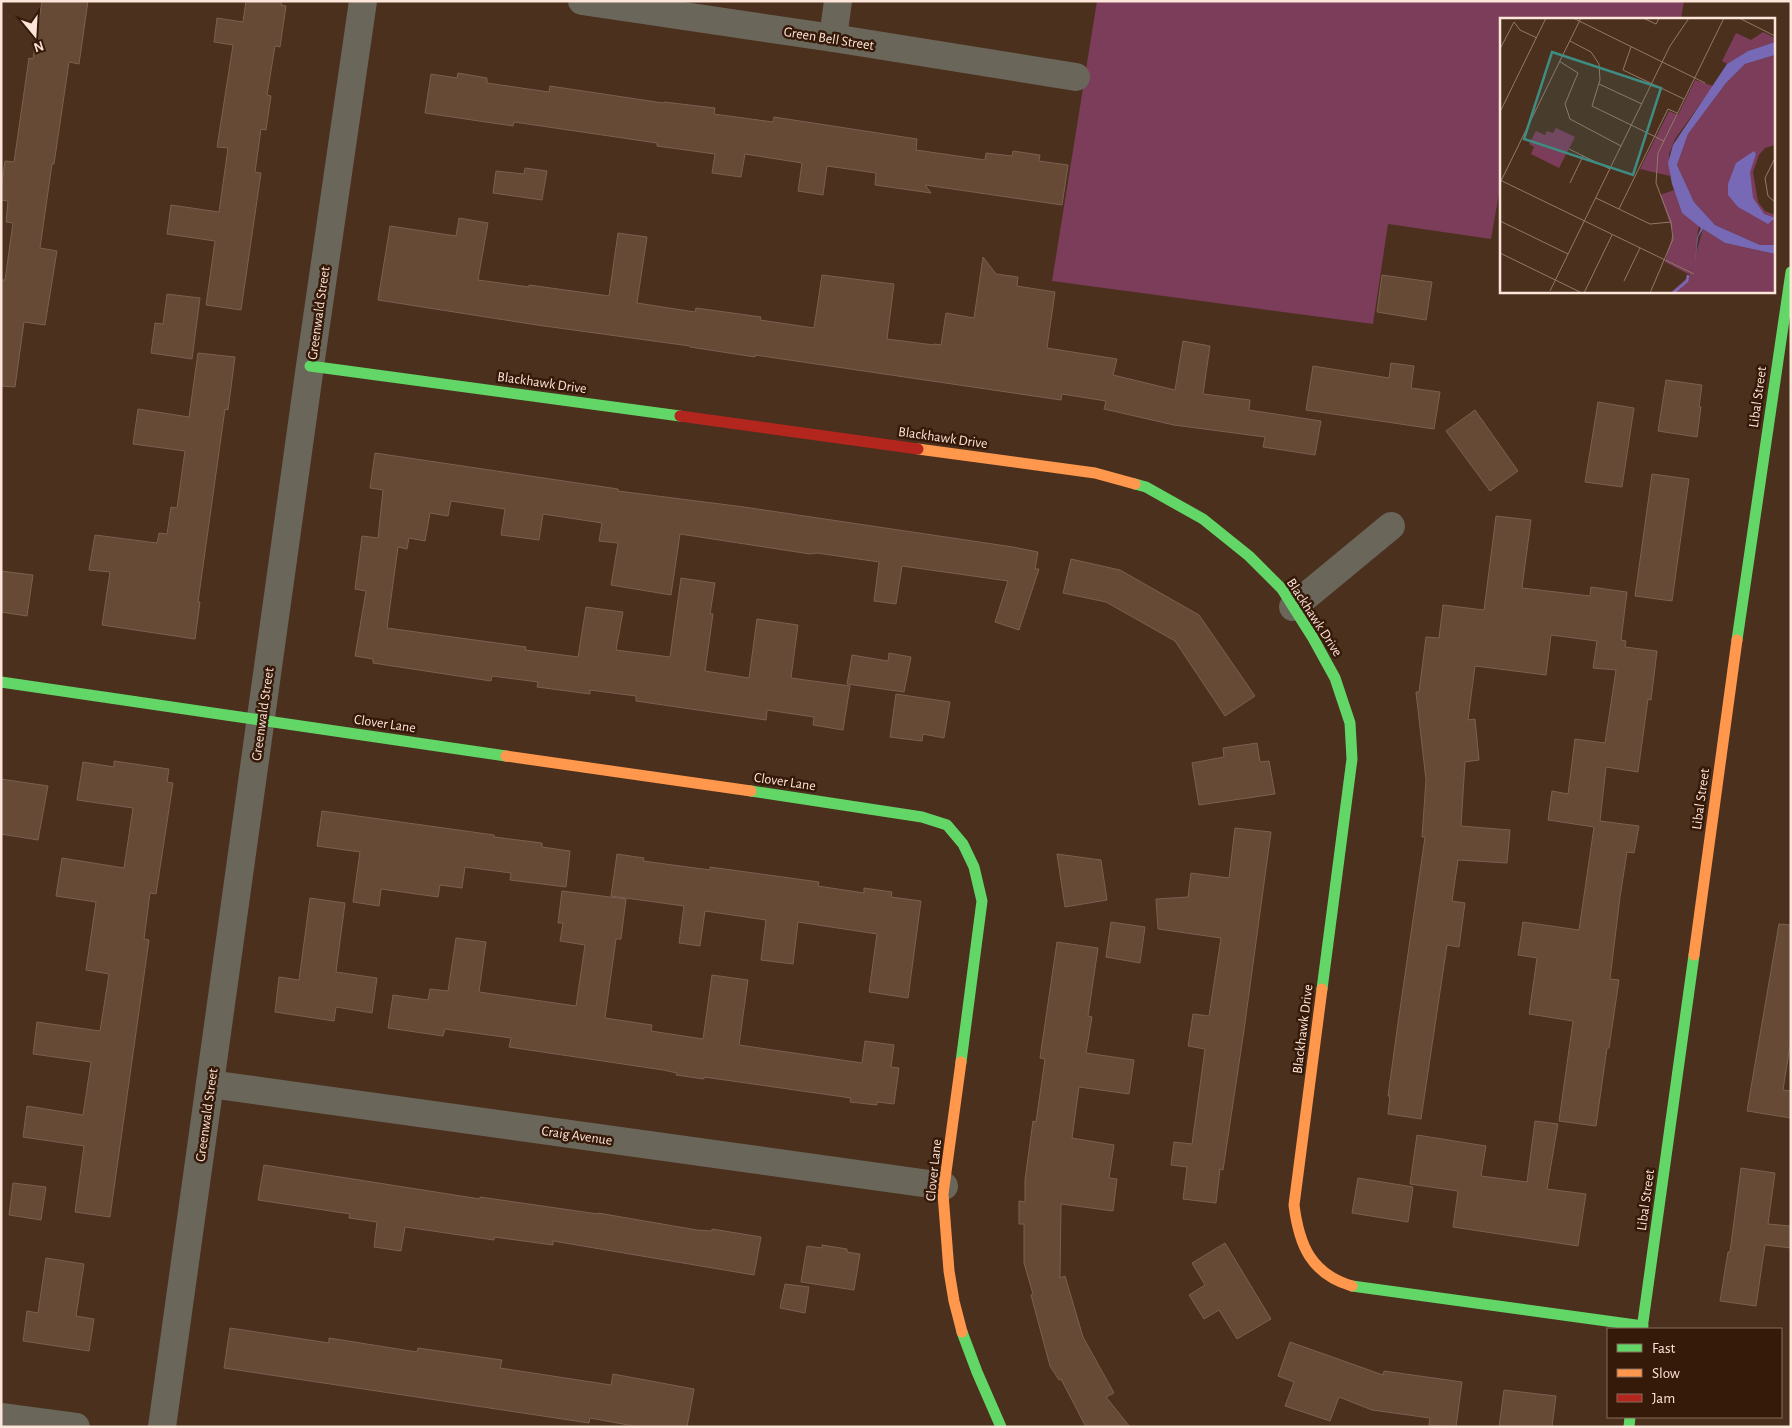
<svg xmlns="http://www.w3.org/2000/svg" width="1792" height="1428" font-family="'Alegreya Sans',sans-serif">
	<rect width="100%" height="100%" fill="#4b301e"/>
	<polygon fill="#7b3d59" points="1097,1 1684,1 1681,19 1501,19 1501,182 1491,239 1388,224 1373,324 1052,281"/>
	<g fill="#664a36" stroke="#7b6051">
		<polygon points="42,1 88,1 79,64 69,62 54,164 52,164 40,248 57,251 45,325 24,322 15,387 1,386 1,280 5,280 13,223 6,222 8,201 1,200 1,189 5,161 14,162 29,58 33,59"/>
		<polygon points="246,1 282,1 281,5 286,6 280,47 275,46 267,95 271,96 266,130 261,129 255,172 261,173 241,310 206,305 215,241 167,234 171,205 219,212 228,148 217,147 233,45 214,42 217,18 243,22"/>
		<polygon points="458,73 487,78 487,83 549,92 550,86 663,103 664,102 715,108 714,114 773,122 774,117 917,139 916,150 985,160 986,153 1012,156 1013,151 1040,155 1039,161 1068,165 1062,205 925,185 931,193 875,185 876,173 827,166 823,195 798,191 802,163 745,154 741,177 712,173 715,154 657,146 657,143 514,122 513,126 425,113 431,74 457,78"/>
		<polygon points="525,168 547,171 542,200 493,193 496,171 524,174"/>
		<polygon points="459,218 488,223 478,280 529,287 529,285 609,296 618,233 647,237 637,303 695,312 696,308 761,317 760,320 814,328 822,275 894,284 887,339 934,345 934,344 941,345 946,313 974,318 983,257 996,274 1018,277 1017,286 1055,292 1047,348 1117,359 1113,375 1175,390 1183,341 1210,346 1203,394 1250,400 1249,410 1321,421 1315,455 1263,447 1265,437 1174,425 1104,409 1106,401 1062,394 1061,400 755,355 755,357 690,347 690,346 537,325 378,300 390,226 456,236"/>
		<polygon points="1382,275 1432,282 1426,320 1377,312"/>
		<polygon points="167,294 200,298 192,359 151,353 155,323 163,324"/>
		<polygon points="198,353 235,357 228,410 225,409 198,602 200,602 195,639 102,625 110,572 89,570 95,535 157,543 159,533 167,534 171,507 177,508 185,451 133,444 138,409 189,417"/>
		<polygon points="1391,363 1414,366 1411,388 1440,392 1434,429 1306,410 1313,366 1389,378"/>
		<polygon points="1666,380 1702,385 1699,407 1701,407 1697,437 1658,431"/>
		<polygon points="1598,402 1634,408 1622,487 1585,482"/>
		<polygon points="1475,410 1518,471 1490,491 1446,431"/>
		<polygon points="375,453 618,489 618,491 744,507 1013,547 1038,552 1035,569 1039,569 1019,630 995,622 1008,581 902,566 896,604 874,601 879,562 817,553 810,554 680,534 671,595 611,585 618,543 599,541 602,523 543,514 539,540 501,535 505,509 451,501 448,516 430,513 425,541 409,538 407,549 398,547 387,628 526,647 525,650 578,657 586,607 623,612 616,650 670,657 681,578 715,583 710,614 713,614 705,671 749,678 757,619 798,625 791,678 850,686 843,730 813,725 814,717 767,710 766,720 636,701 636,696 590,690 590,694 537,687 538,682 492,676 491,681 373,663 373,659 355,656 366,591 355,589 362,536 378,538 383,490 370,488"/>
		<polygon points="1652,474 1689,479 1672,601 1635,596"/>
		<polygon points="1496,516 1531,520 1522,588 1590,596 1591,587 1627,592 1621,640 1626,641 1625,647 1657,651 1651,700 1648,699 1638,772 1606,767 1600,821 1639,826 1634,853 1627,852 1620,897 1610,979 1619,980 1609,1048 1607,1048 1596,1126 1559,1121 1573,1021 1529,1014 1537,958 1518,955 1523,922 1579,930 1594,827 1548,820 1552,791 1568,794 1575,739 1605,743 1616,670 1593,668 1597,641 1551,635 1546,675 1475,666 1468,720 1475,719 1479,760 1465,762 1461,826 1510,830 1507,863 1458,860 1452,901 1465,903 1459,947 1447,945 1421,1119 1388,1114 1390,1096 1388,1096 1398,1023 1425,837 1422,837 1426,780 1416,692 1419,692 1426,637 1439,638 1443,605 1484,610"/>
		<polygon points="1071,559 1120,570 1199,615 1255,696 1225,716 1175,641 1106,602 1063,593"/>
		<polygon points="1,571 33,575 27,616 1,612"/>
		<polygon points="889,653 911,657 904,692 847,684 852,655 888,661"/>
		<polygon points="896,694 950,702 944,738 923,734 922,741 890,737"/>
		<polygon points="1257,743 1260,762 1269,761 1275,794 1199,805 1192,763 1224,757 1223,748"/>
		<polygon points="114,761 169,769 167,782 173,783 156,894 150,893 144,939 149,940 110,1217 75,1212 84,1146 23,1137 27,1106 83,1115 91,1062 33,1054 37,1022 100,1031 109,974 86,970 96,902 56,896 62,858 124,868 133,808 77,800 83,762 114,767"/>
		<polygon points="1,779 48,786 38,840 1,834"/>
		<polygon points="322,811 494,835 494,837 542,843 542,847 570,851 566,887 510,880 511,873 465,867 462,888 440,885 438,897 381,889 379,906 353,902 360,852 317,846"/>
		<polygon points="1235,828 1271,832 1244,1030 1223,1170 1220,1169 1216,1203 1183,1199 1187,1167 1171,1165 1174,1142 1192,1144 1205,1049 1188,1046 1193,1014 1209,1016 1221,938 1158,929 1156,899 1188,897 1191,873 1229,878"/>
		<polygon points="617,854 644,858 643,861 710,870 710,867 819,882 818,886 864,893 864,888 892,892 891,897 921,901 908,998 869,992 877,934 798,922 793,964 761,960 766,920 705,911 700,946 679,943 684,906 611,896"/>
		<polygon points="1057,854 1101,860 1107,900 1065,907"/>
		<polygon points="562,891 626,899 621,939 616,939 605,1018 652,1025 651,1031 703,1039 712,975 748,980 739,1045 862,1063 865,1041 894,1045 891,1067 899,1068 894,1104 877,1102 877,1105 850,1102 851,1098 704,1077 704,1079 676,1075 677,1073 663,1070 509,1047 511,1038 445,1029 443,1036 388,1028 393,995 428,1000 430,989 448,991 456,938 486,942 479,992 576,1006 585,945 560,941 563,923 558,923"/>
		<polygon points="310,898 345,903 336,972 377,978 372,1013 336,1007 334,1021 275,1012 279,977 299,980"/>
		<polygon points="1111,922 1145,927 1140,963 1106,957"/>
		<polygon points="1779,924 1791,925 1791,1039 1783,1090 1791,1091 1791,1118 1747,1111"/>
		<polygon points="1057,942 1098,948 1088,1016 1092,1017 1086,1053 1134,1060 1129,1094 1079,1087 1072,1138 1114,1145 1109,1178 1117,1179 1113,1211 1061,1204 1060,1278 1065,1276 1083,1337 1114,1393 1106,1397 1130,1427 1086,1427 1061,1379 1059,1380 1050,1366 1031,1295 1033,1294 1024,1263 1024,1224 1019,1224 1019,1201 1025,1202 1025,1180 1033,1121 1036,1122 1045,1059 1040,1058"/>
		<polygon points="1535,1121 1558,1124 1547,1189 1586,1194 1578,1246 1453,1227 1458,1191 1410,1184 1417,1135 1486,1146 1481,1176 1527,1182"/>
		<polygon points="264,1165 480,1199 480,1197 598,1214 598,1213 697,1230 712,1231 712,1229 761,1237 754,1275 553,1241 553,1245 494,1237 494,1240 405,1227 401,1251 374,1247 377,1222 349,1218 350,1214 258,1200"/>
		<polygon points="1741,1168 1775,1173 1768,1224 1791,1226 1791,1248 1765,1245 1756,1306 1720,1301 1728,1252 1730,1252"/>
		<polygon points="1358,1178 1413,1187 1408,1222 1352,1213"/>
		<polygon points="13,1183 46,1187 41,1220 9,1215"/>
		<polygon points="1225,1243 1271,1319 1237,1339 1219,1310 1204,1319 1189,1295 1205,1285 1192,1263"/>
		<polygon points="822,1245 847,1249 847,1252 860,1254 854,1290 801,1282 807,1246 822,1248"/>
		<polygon points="46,1258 84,1264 76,1316 94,1319 89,1351 23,1341 27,1311 38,1313"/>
		<polygon points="785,1284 809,1287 805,1313 780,1308"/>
		<polygon points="230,1328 329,1343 329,1338 417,1352 418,1348 502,1360 500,1368 611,1385 613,1374 694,1389 687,1427 639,1427 590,1418 589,1423 224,1368"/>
		<polygon points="1290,1342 1383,1375 1384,1371 1462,1382 1456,1427 1429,1425 1430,1418 1372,1410 1339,1397 1330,1421 1285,1406 1294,1382 1278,1376"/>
		<polygon points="1504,1390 1556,1396 1552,1427 1499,1427"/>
	</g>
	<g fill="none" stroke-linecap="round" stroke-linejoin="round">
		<g stroke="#6a665a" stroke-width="28">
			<polyline points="582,1 833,38 1076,77"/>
			<polyline points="833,38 838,1"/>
			<polyline points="1293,607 1391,526"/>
			<polyline points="210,1084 944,1186"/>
			<polyline points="1,1417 76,1427"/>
			<polyline points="162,1427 310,366 363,1"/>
		</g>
		<g stroke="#63d668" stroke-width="11">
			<polyline points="310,366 680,416"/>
			<polyline points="1135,484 1146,487 1203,519 1249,556 1282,589 1313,638 1335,678 1350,723 1352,759 1322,989"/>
			<polyline points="1737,640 1791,272"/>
			<polyline points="1,682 506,756"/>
			<polyline points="751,791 922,817 947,825 963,844 974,867 982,901 961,1062"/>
			<polyline points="1352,1286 1643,1326"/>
			<polyline points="1642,1329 1694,955"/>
			<polyline points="962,1332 977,1372 1001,1427"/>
			<polyline points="1629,1427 1630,1417"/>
		</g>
		<g stroke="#ff974d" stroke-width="11">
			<polyline points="918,449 1095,473 1135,484"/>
			<polyline points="506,756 751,791"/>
			<polyline points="1694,955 1737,640"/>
			<path d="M1322,989L1294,1205C1299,1245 1311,1274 1352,1286"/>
			<polyline points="961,1062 943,1194 949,1271 954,1301 962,1332"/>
		</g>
		<polyline stroke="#b3261e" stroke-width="11" points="680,416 918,449"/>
	</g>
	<g text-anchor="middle" stroke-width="5" stroke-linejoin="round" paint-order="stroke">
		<g font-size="14" fill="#fee5d9" stroke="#361a09">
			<text transform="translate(829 38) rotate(9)" y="5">Green Bell Street</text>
			<text transform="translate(318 313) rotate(-82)" y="5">Greenwald Street</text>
			<text transform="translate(542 382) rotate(8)" y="5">Blackhawk Drive</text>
			<text transform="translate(1757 397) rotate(-82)" y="5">Libal Street</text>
			<text transform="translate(943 437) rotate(8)" y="5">Blackhawk Drive</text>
			<text transform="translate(1315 617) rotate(57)" y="5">Blackhawk Drive</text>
			<text transform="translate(262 714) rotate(-82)" y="5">Greenwald Street</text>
			<text transform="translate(385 723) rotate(8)" y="5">Clover Lane</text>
			<text transform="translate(785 781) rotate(8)" y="5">Clover Lane</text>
			<text transform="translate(1700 799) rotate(-82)" y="5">Libal Street</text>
			<text transform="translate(1302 1029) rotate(-83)" y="5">Blackhawk Drive</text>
			<text transform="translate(206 1115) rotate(-82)" y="5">Greenwald Street</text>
			<text transform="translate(577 1135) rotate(8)" y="5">Craig Avenue</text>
			<text transform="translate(933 1170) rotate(-84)" y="5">Clover Lane</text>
			<text transform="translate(1645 1200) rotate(-82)" y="5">Libal Street</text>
		</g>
	</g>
	<g transform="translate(1500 18)">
		<rect width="275" height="275" fill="#4b301e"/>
		<path d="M263,14L275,20V24L248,33L227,46L222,43L236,15L251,22ZM275,37V127L265,130L259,137L253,154L258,184L265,193L275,197V227H260L215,207L194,184L177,147L188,116L226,65L245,46ZM195,62L213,68L175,121L169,136L170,158L140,151L169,93L178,97ZM56,110L75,119L59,150L31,136L34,129L29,126L36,113L45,117L47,113L53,115ZM174,172L182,195L200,208L198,212L196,236L203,211L225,225L275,236V275H170L190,257L165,244L173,214L160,177Z" fill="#7b3d59"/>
		<path d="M275,24V37L245,46L226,65L188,116L177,147L194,184L215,207L260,227H275V236L225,225L203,211L198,219L195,246L197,220L201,210L182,195L172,166L168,145L173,127L227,46L248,33ZM254,133L256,136L250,154L253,180L264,196L275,200L268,206L238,189L228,177V166L236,145Z" fill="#7869b7"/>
		<path fill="none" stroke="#7869b7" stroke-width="2.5" d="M173,275L187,263L188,257"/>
		<path fill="none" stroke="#937869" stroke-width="1" d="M73,0L205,65M143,0L156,6L159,0M239,0L275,18M70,23L91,34L99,46L100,62L92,88L164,123M131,29L123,52L184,81M0,31L14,4L20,12L37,20M59,43L78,55L65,86L70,101L121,128M99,66L142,86M0,94L46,0M69,131L110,151M275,140L265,160L268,178L275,184M0,162L194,256M0,165L81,0M70,165L83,138M96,180L150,206L171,204M119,191L168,91L177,95M0,203L68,236M0,235L82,275M124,263L140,230M50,273L170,28L189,0M84,275L112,217M150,275L173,221L171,204L156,165L158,135L224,0"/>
		<path fill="#3f8c83" fill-opacity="0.15" stroke="#3f8c83" stroke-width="2.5" d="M52,34L161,70L133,157L24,121Z"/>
		<rect width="275" height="275" fill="none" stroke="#fee5d9" stroke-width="2.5"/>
	</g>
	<rect width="1792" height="1428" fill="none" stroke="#fee5d9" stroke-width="5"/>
	<rect x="1607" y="1328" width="175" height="90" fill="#361a09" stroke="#866b5c"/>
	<rect x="1617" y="1344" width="25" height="8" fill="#63d668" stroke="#866b5c"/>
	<text x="1652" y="1353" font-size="15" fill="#fee5d9">Fast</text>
	<rect x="1617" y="1369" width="25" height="8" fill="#ff974d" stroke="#866b5c"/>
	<text x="1652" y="1378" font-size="15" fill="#fee5d9">Slow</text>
	<rect x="1617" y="1394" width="25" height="8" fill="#b3261e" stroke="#866b5c"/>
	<text x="1652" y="1403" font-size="15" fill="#fee5d9">Jam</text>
	<g transform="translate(35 35) rotate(162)" stroke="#361a09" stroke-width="4" paint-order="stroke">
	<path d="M0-4L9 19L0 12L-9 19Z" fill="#fee5d9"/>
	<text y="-8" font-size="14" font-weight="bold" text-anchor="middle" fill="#fee5d9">N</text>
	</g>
</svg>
